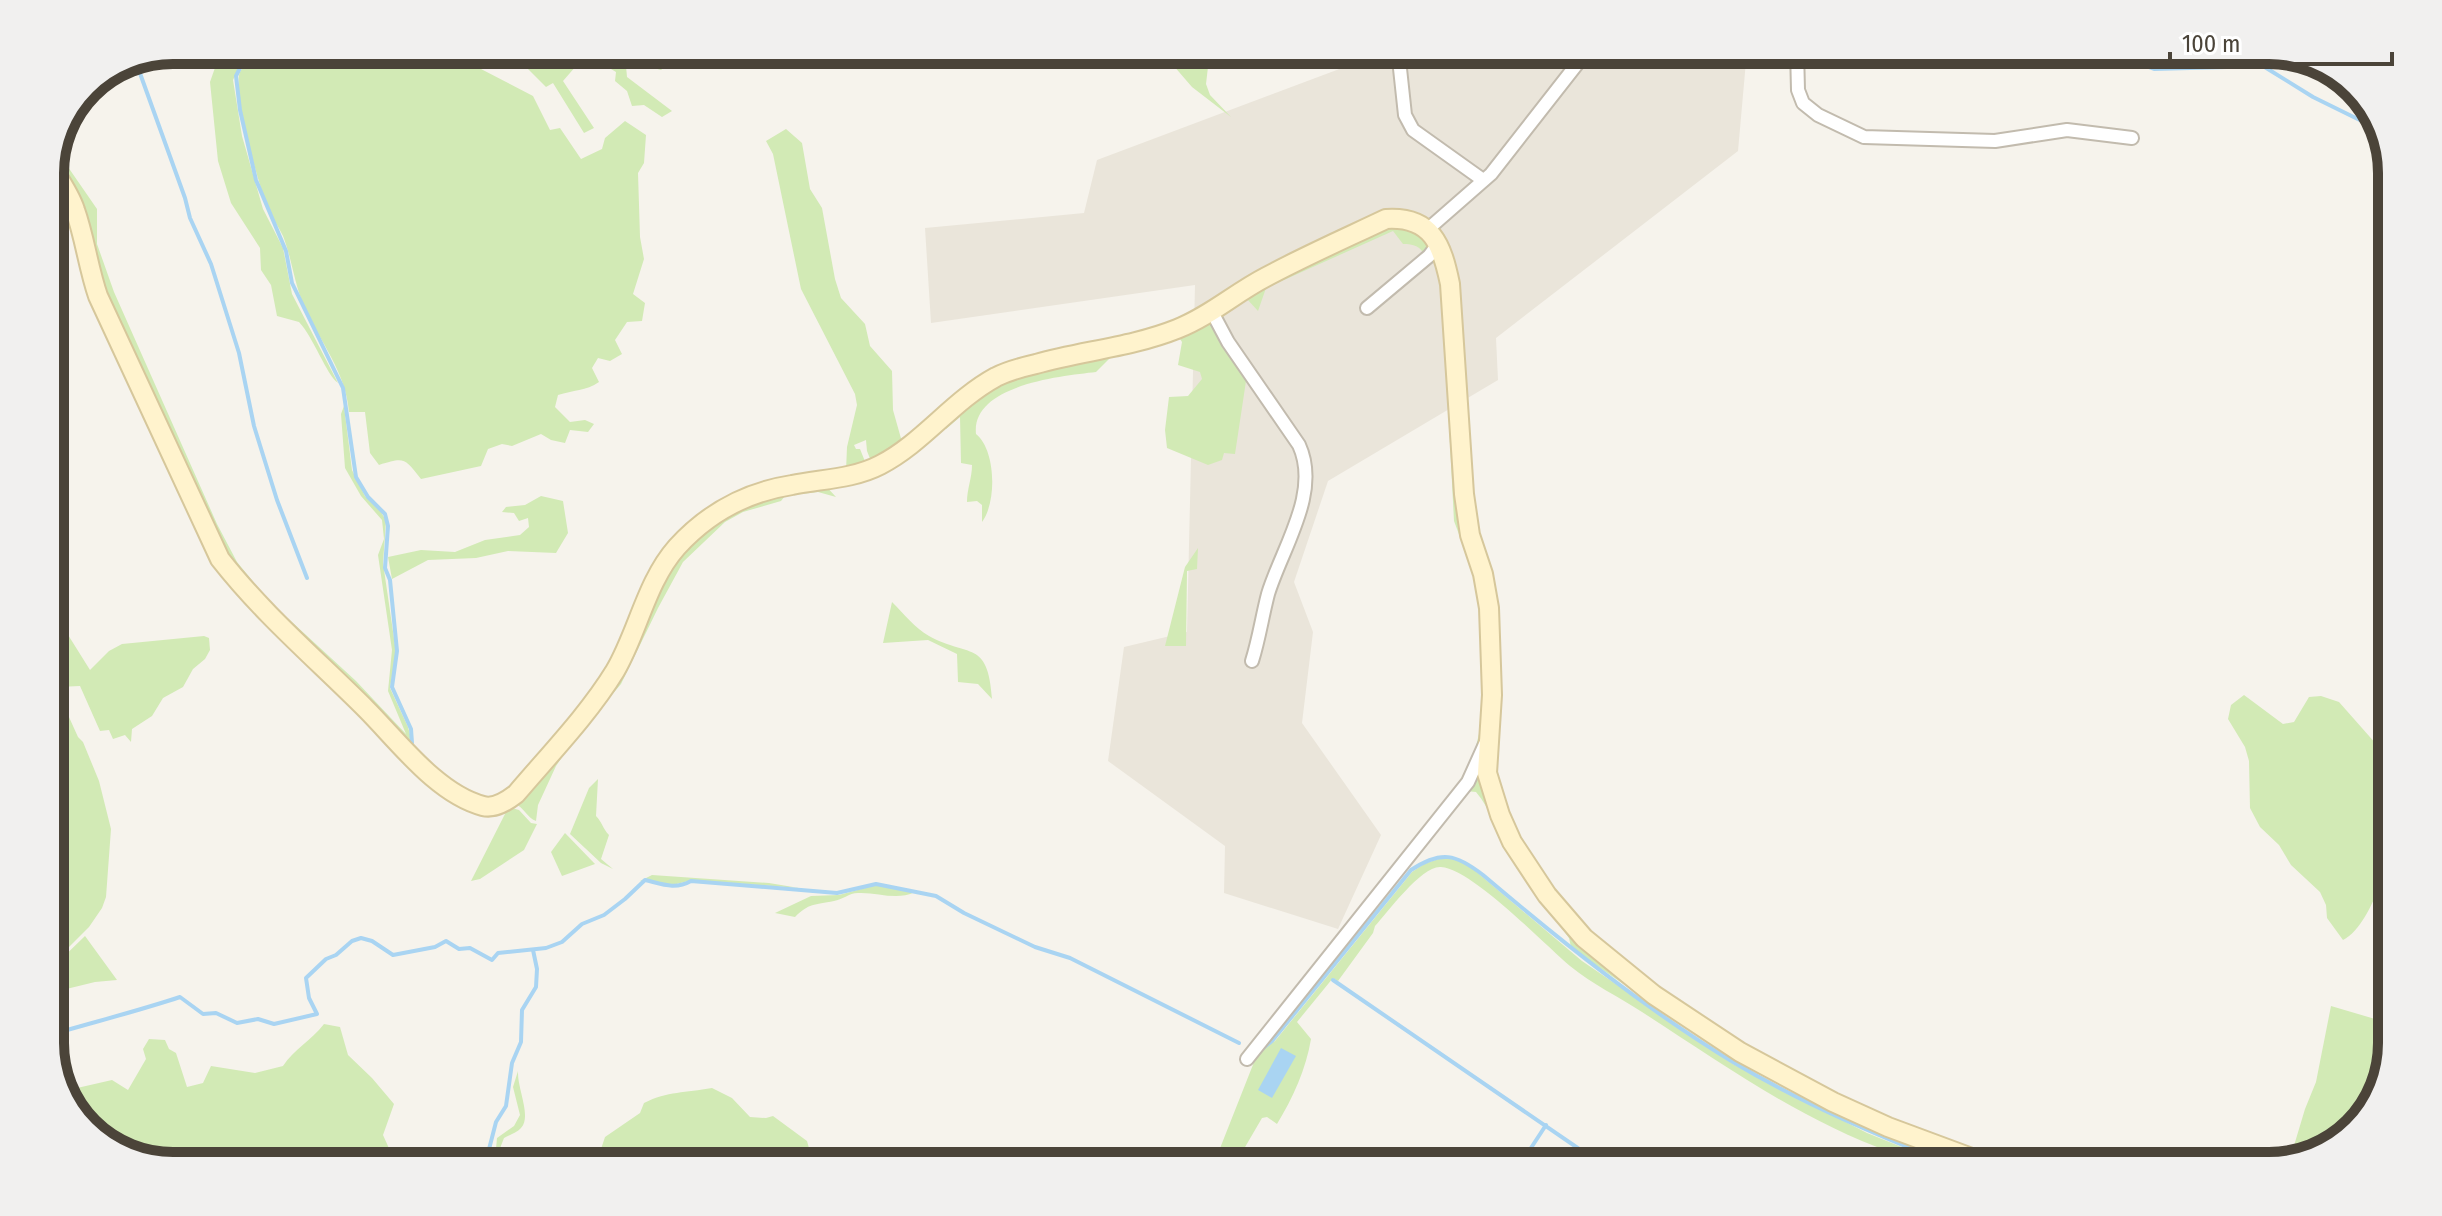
<svg xmlns="http://www.w3.org/2000/svg" width="2442" height="1216" font-family="'Fira Sans Condensed',sans-serif">
	<rect width="100%" height="100%" fill="#f6f3ec"/>
	<polygon fill="#eae5da" points="1390,50 1747,50 1738,151 1496,338 1498,380 1328,481 1294,582 1313,632 1302,723 1381,835 1338,929 1224,893 1225,846 1108,761 1124,647 1187,632 1195,285 931,323 925,228 1084,213 1097,160"/>
	<g fill="#d2eab5">
		<path d="M241,50H255L240,65L233,80L242,136L263,209L283,248L292,294L338,383C326,374 314,338 299,322L277,316L271,285L261,270L260,248L231,203L218,161L210,82L217,62Z"/>
		<path d="M260,50H479L481,69L533,96L550,130L560,128L581,159L602,149L605,138L625,121L646,135L644,163L638,173L640,237L644,259L633,294L645,303L642,321L627,322L615,340L622,354L610,361L598,358L592,368L599,382C586,391 573,390 558,395L555,407L570,422L585,420L594,424L588,432L570,430L565,443L551,440L541,434L512,446L502,444L488,449L481,466L421,479C404,458 405,457 379,465L370,453L365,412H349C346,372 320,342 304,306C294,283 292,259 283,236C278,225 270,215 266,203C258,182 232,90 240,72C244,63 256,60 260,50Z"/>
		<polygon points="497,50 574,50 583,58 563,81 594,128 584,133 553,83 546,87 525,66"/>
		<polygon points="603,50 647,50 651,62 664,67 661,70 630,61 626,66 627,77 672,111 662,117 644,105 632,106 627,91 615,81 616,72 601,63"/>
		<polygon points="1160,50 1198,50 1208,67 1206,84 1210,95 1231,117 1192,87"/>
		<polygon points="786,129 802,143 810,189 822,208 835,279 841,298 865,324 870,346 892,371 893,410 902,442 871,461 867,451 866,440 854,445 856,449 860,449 866,464 846,471 847,447 857,405 855,394 801,289 773,154 766,141"/>
		<polygon points="59,147 68,167 97,209 97,244 114,292 217,524 237,562 268,600 356,681 406,734 388,691 392,650 378,555 384,539 382,520 361,496 345,468 341,414 344,406 352,470 365,496 380,510 386,521 383,563 396,652 390,688 408,727 414,750 225,559 118,329 53,160"/>
		<path d="M1398,225L1419,234L1432,247L1425,257C1421,246 1414,244 1403,244L1393,231L1266,288L1258,311L1247,299L1217,313L1239,297L1379,228Z"/>
		<path d="M1209,320L1246,381L1235,454L1224,453L1222,460L1208,465L1167,448L1165,430L1169,397L1188,396L1202,379L1200,372L1178,365L1182,342L1180,339L1112,356L1096,372C1061,376 971,385 976,434C996,450 997,502 982,522V505L977,501L967,502C967,489 972,478 972,465L961,463L960,417L946,429V419L994,382Z"/>
		<path d="M1445,348L1450,349C1453,403 1454,458 1461,513C1465,539 1476,563 1482,589C1494,652 1496,736 1456,788L1474,754L1479,734L1484,705V635L1478,585L1454,521Z"/>
		<path d="M824,484L836,497L818,492L785,496L781,501L743,512L725,522L683,562L658,608L621,684L573,741L556,766L538,805L536,821C527,818 524,807 515,804L647,609L682,550L727,510Z"/>
		<polygon points="541,496 563,501 568,533 556,553 508,551 476,558 428,560 392,579 388,557 421,550 455,552 485,540 520,535 529,527 528,518 519,521 514,513 502,512 506,507 525,505"/>
		<polygon points="1198,548 1197,569 1187,571 1186,646 1165,646 1185,567"/>
		<path d="M892,602C904,614 915,628 929,636C969,658 988,639 992,699L978,684L958,682L957,654L928,640L883,643Z"/>
		<polygon points="50,606 90,670 109,651 122,644 204,636 209,638 210,650 205,659 193,669 183,687 163,698 152,716 132,729 131,742 125,735 113,739 109,730 100,731 80,686 58,687 50,670"/>
		<polygon points="50,675 78,737 83,742 99,781 111,829 106,897 102,908 89,927 50,966"/>
		<path d="M2244,695L2283,724L2294,722L2309,697L2321,696L2339,702L2392,762V856L2374,873L2380,885C2373,903 2360,932 2343,940L2327,918L2326,905L2320,892L2291,865L2279,845L2260,827L2250,808L2249,761L2245,747L2228,719L2231,705Z"/>
		<path d="M1481,776L1555,911L1740,1056L1981,1166H1961L1867,1129L1734,1060L1584,957L1571,947L1569,938C1549,910 1526,884 1509,854C1497,834 1491,809 1476,792L1466,791Z"/>
		<path d="M598,779L596,816C602,822 603,829 609,835L601,859L613,869L601,863L570,834L589,788Z"/>
		<polygon points="512,808 519,810 531,823 537,824 524,850 480,879 471,881 506,812"/>
		<polygon points="565,833 595,864 562,876 551,852"/>
		<path d="M1441,858H1454L1466,863L1582,961L1733,1064L1867,1133L1949,1166C1928,1166 1911,1159 1891,1152C1802,1121 1721,1063 1642,1012C1619,997 1592,984 1570,966C1544,944 1472,869 1441,867C1422,865 1388,912 1375,926L1373,933L1338,981L1333,978L1297,1022L1311,1039C1306,1069 1293,1098 1277,1124L1267,1117L1262,1118L1234,1166H1213L1258,1052L1275,1041L1412,872L1424,864Z"/>
		<polygon points="652,875 769,883 799,888 692,880 669,886 654,881 640,881"/>
		<path d="M876,885L915,892C896,901 878,892 858,893C849,893 842,900 834,901C814,905 809,903 795,917L775,913L811,896L839,895Z"/>
		<polygon points="85,936 117,980 95,982 50,993 50,970"/>
		<polygon points="2331,1006 2392,1024 2392,1043 2380,1097 2337,1146 2303,1156 2293,1149 2305,1109 2316,1082"/>
		<path d="M324,1024L340,1027L348,1055L372,1078L394,1104L383,1135L392,1155L407,1166H173L119,1154L71,1112L64,1091L112,1080L128,1090L146,1059L143,1049L149,1039L165,1040L169,1049L176,1053L187,1087L203,1083L211,1066L255,1073L283,1066C294,1049 311,1041 324,1024Z"/>
		<path d="M518,1071C517,1089 532,1116 521,1128C517,1133 509,1135 504,1138L497,1156L510,1166H497L489,1158L496,1149L497,1138L514,1126L520,1115L513,1087Z"/>
		<path d="M712,1088L732,1098L750,1117L766,1118L773,1116L807,1141L814,1166H580L601,1149L605,1137L640,1113L644,1103C668,1091 685,1093 712,1088Z"/>
	</g>
	<polygon fill="#a9d4f2" points="1281,1048 1296,1056 1272,1098 1258,1090"/>
	<g fill="none" stroke-linecap="round" stroke-linejoin="round">
		<g stroke="#a9d4f2" stroke-width="4">
			<polyline points="259,50 240,68 236,76 240,110 256,180 286,251 292,283 343,388 356,477 368,497 385,514 388,526 385,568 390,580 397,651 392,687 411,729 412,743"/>
			<polyline points="2143,50 2146,66 2154,69 2263,66 2313,97 2380,130"/>
			<polyline points="137,65 185,198 190,218 211,264 239,353 254,426 277,500 307,578"/>
			<polyline points="1333,980 1604,1166"/>
			<path d="M50,1035C94,1022 138,1011 180,997L203,1014L216,1013L237,1023L258,1019L274,1024L317,1014L309,998L306,978L326,959L336,955L352,941L361,938L372,941L393,955L435,947L446,941L459,949L470,948L492,960L498,953L546,948L562,942L582,924L604,915L625,899L645,880C662,884 675,890 691,881L837,893L876,884L936,896L964,913L1035,947L1070,958L1239,1043"/>
			<path d="M1262,1049L1272,1041L1411,870C1441,850 1456,854 1483,875C1562,942 1644,1008 1733,1062C1803,1104 1879,1136 1954,1166"/>
			<polyline points="1529,1151 1546,1125"/>
			<polyline points="494,1166 487,1157 496,1122 506,1106 512,1063 521,1042 522,1010 536,987 537,969 533,950"/>
		</g>
		<g stroke="#c2bbae" stroke-width="16">
			<g id="street">
				<polyline points="1398,50 1405,115 1413,130 1483,180"/>
				<polyline points="1797,50 1798,90 1803,103 1818,115 1864,137 1995,141 2067,130 2132,138"/>
				<polyline points="1427,230 1491,174 1588,50"/>
				<polyline points="1367,308 1429,256 1438,244"/>
				<path d="M1212,312L1228,342L1299,445C1321,493 1282,548 1268,594C1262,617 1259,639 1252,661"/>
				<polyline points="1247,1059 1468,782 1486,742"/>
			</g>
		</g>
		<g stroke="#d6c79b" stroke-width="22">
			<path id="secondary" d="M50,165C59,179 70,194 75,210C85,238 88,267 98,296L220,559C263,614 316,659 366,709C398,741 437,794 483,806C495,809 507,801 516,794C549,755 588,715 615,671C638,632 646,582 677,547C708,513 747,492 792,485C821,479 853,479 880,465C923,443 952,401 996,377C1008,371 1023,367 1036,364C1082,351 1132,347 1177,329C1210,316 1235,293 1266,277C1305,256 1346,238 1386,219C1432,216 1442,245 1450,284L1464,494L1470,535L1483,574L1489,608L1492,695L1487,773L1500,815L1512,842L1547,895L1584,938L1654,995L1740,1052L1833,1102L1888,1127L1993,1166"/>
		</g>
		<use href="#street" stroke="#fff" stroke-width="12"/>
		<use href="#secondary" stroke="#fff3cd" stroke-width="18"/>
	</g>
	<path d="M0 0H2442V1216H0ZM173 64H2269A109 109 0 0 1 2378 173V1043A109 109 0 0 1 2269 1152H173A109 109 0 0 1 64 1043V173A109 109 0 0 1 173 64Z" fill="#f1f0ef" fill-rule="evenodd"/>
	<path fill="none" stroke="#4b4439" stroke-width="10" d="M173 64H2269A109 109 0 0 1 2378 173V1043A109 109 0 0 1 2269 1152H173A109 109 0 0 1 64 1043V173A109 109 0 0 1 173 64Z"/>
	<path d="M2170 52v12h222v-12" fill="none" stroke="#4b4439" stroke-width="4"/>
	<text x="2182" y="52" font-size="24" fill="#4b4439" stroke="#ffffff" stroke-width="6" paint-order="stroke">100 m</text>
</svg>
